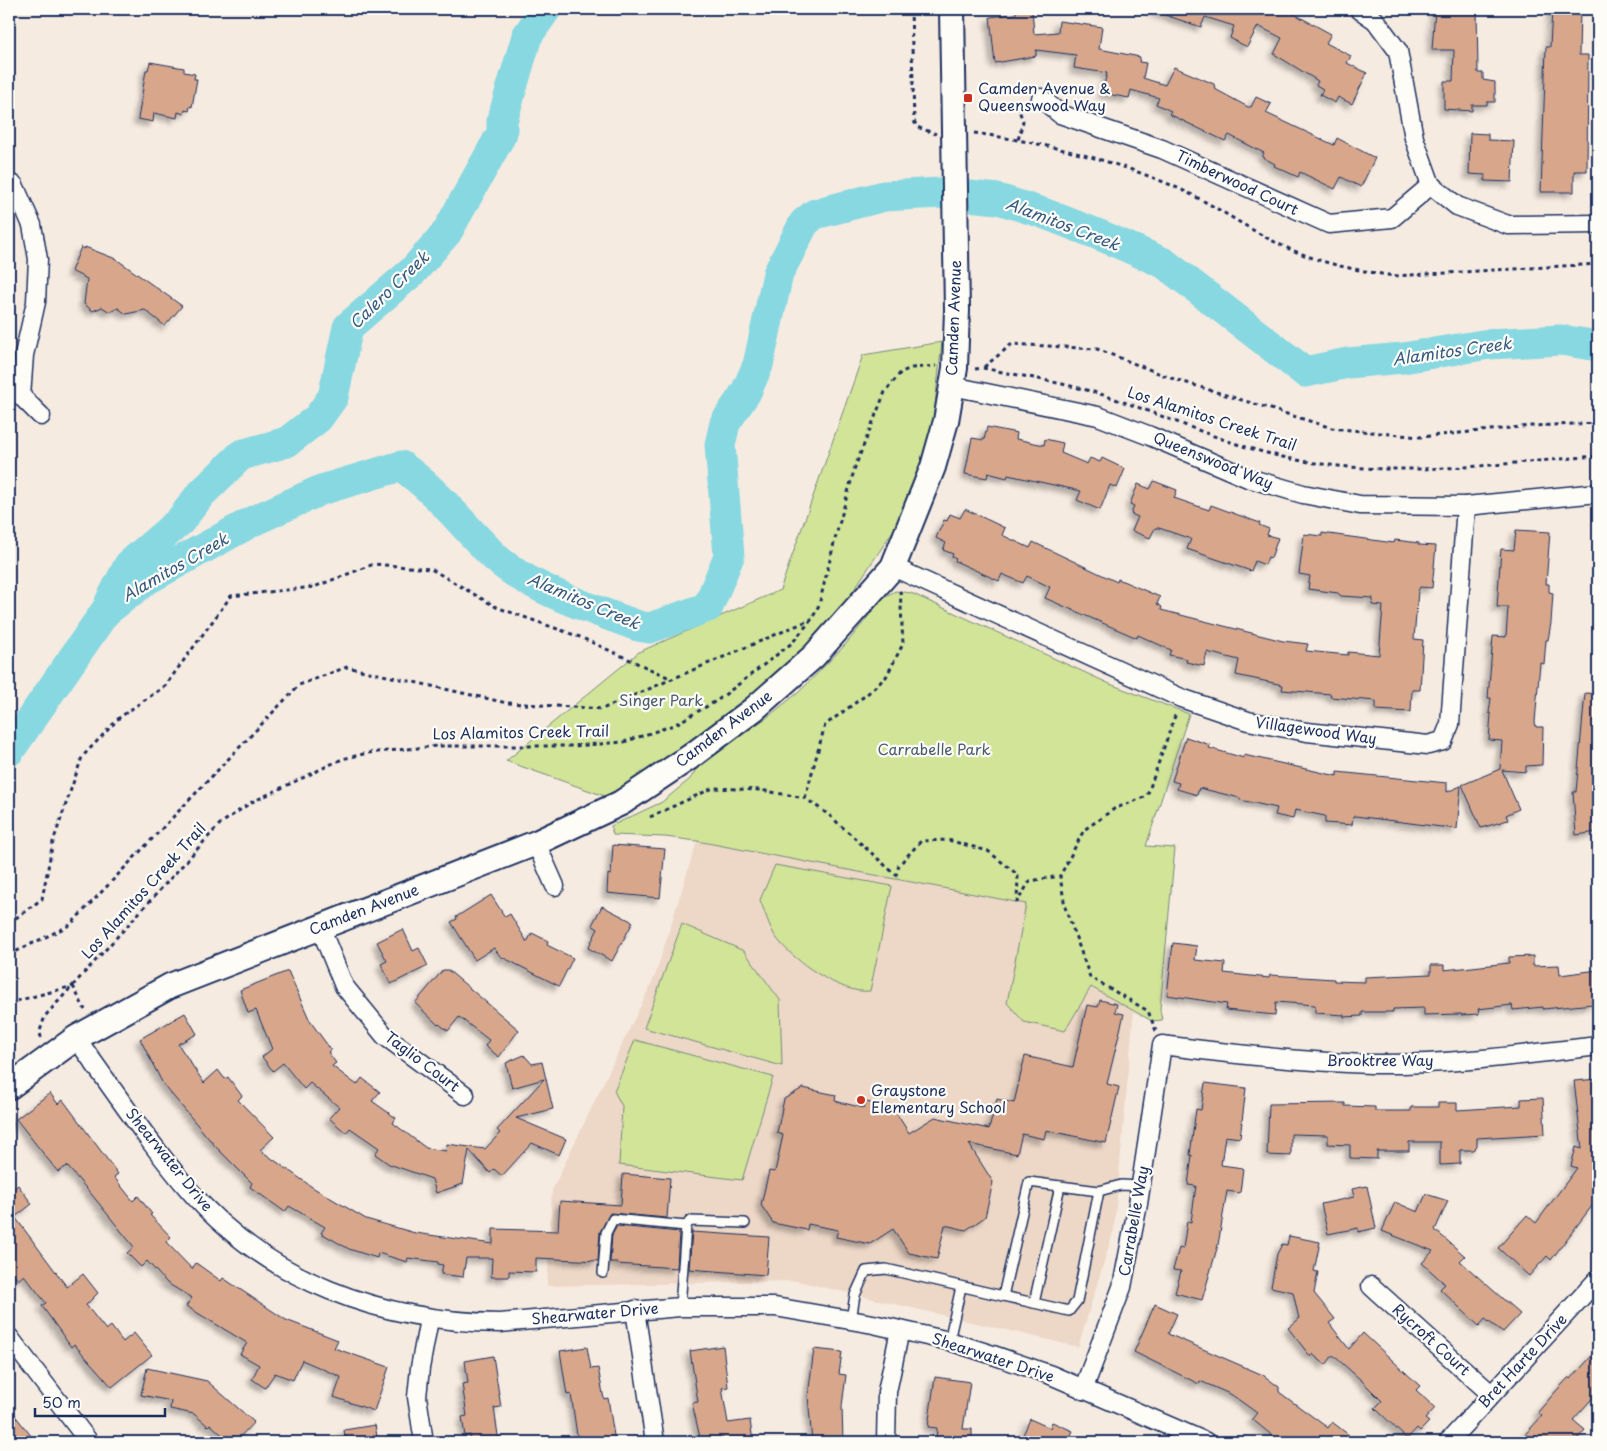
<svg xmlns="http://www.w3.org/2000/svg" width="1607" height="1451" font-family="'Playpen Sans',sans-serif">
	<defs>
		<filter id="shadow"><feDropShadow dx="-4.5" dy="4.5" stdDeviation="2.5" flood-color="#0004"/></filter>
	</defs>
	<rect width="100%" height="100%" fill="#f6ebe1"/>
	<filter id="ink" filterUnits="userSpaceOnUse"><feTurbulence type="fractalNoise" baseFrequency=".02" numOctaves="2"/><feDisplacementMap in="SourceGraphic" scale="10" xChannelSelector="R" yChannelSelector="G"/><feConvolveMatrix kernelMatrix="1 2 1 2 8 2 1 2 1" color-interpolation-filters="sRGB"/></filter>
	<g filter="url(#ink)">
		<polygon fill="#edd7c7" points="697,841 1026,904 1050,966 1134,1010 1114,1229 1078,1347 797,1281 547,1286 552,1190 655,976"/>
		<g fill="#d1e498" stroke="#768a7b">
			<polygon points="942,342 932,432 895,528 839,612 746,705 613,799 506,761 639,652 780,590 863,355"/>
			<polygon points="895,591 911,593 1110,684 1189,714 1146,846 1175,848 1160,1010 1162,1020 1152,1021 1091,987 1065,1031 1024,1022 1007,1003 1026,904 697,841 665,837 613,835 611,826 662,802 690,779 704,758 765,719 799,692 846,644 883,598"/>
			<path d="M775,865L892,886L870,991C841,995 791,959 775,936C769,926 765,912 760,900Z"/>
			<polygon points="682,924 744,951 780,1000 782,1066 644,1028"/>
			<polygon points="635,1040 773,1077 742,1180 619,1165 622,1106 614,1091"/>
		</g>
		<g fill="none" stroke-linecap="round" stroke-linejoin="round">
			<g stroke="#87d8e1" stroke-width="31">
				<polyline points="110,602 129,565 180,521 200,495 241,455 287,442 318,418 333,397 348,327 413,271 447,232 502,133 502,121 527,36 546,9"/>
				<path d="M9,751L105,612L146,580L253,521L321,490L401,466C439,492 464,528 497,559C531,589 595,610 638,626L650,628L708,607L729,556L720,445L725,423L746,392L758,365L778,274L804,223L815,214L884,196L940,193L998,199L1043,213L1102,236L1164,263L1305,372L1348,363L1403,358L1489,344L1561,340L1598,346"/>
			</g>
		</g>
		<g fill="#d8a78b" stroke="#1b2f5e" filter="url(#shadow)">
			<polygon points="1032,9 1034,34 1058,32 1059,21 1102,27 1099,49 1140,57 1139,62 1146,63 1143,78 1165,85 1174,67 1214,84 1215,89 1248,107 1251,107 1256,97 1271,104 1266,113 1334,145 1337,138 1375,158 1361,187 1341,177 1335,189 1300,172 1298,177 1274,166 1275,164 1262,157 1264,153 1229,135 1225,141 1169,114 1171,111 1156,104 1159,98 1131,90 1129,98 1102,93 1107,73 1074,68 1076,55 1036,50 1036,56 995,63 990,17 1016,14 1016,10"/>
			<polygon points="1154,9 1285,9 1331,34 1326,43 1351,56 1347,63 1367,73 1352,104 1338,97 1335,103 1320,95 1323,89 1316,85 1318,81 1274,54 1282,38 1258,26 1247,47 1230,38 1234,26 1205,17 1201,27 1153,11"/>
			<polygon points="1435,9 1477,9 1478,73 1483,73 1483,80 1495,82 1495,102 1487,102 1487,105 1472,105 1472,111 1444,109 1444,81 1453,81 1454,50 1432,50"/>
			<polygon points="1552,9 1580,9 1579,55 1588,55 1587,171 1574,171 1574,192 1541,192 1546,47 1550,47"/>
			<polygon points="150,62 184,68 184,72 195,74 194,79 197,79 192,107 190,106 189,111 185,110 184,114 178,112 177,118 154,113 153,122 138,119 146,70 148,70"/>
			<polygon points="1470,133 1488,134 1488,140 1514,141 1512,182 1485,181 1485,175 1469,174"/>
			<polygon points="81,247 85,249 85,247 116,259 182,306 165,326 145,310 126,314 118,308 110,312 102,307 93,311 84,304 87,279 71,271"/>
			<polygon points="987,427 1017,433 1016,439 1044,445 1045,439 1063,443 1061,453 1087,464 1090,458 1100,462 1102,458 1125,469 1117,488 1110,485 1100,510 1077,500 1081,491 1008,475 1007,478 988,473 987,478 965,474 972,438 984,440"/>
			<polygon points="1154,481 1177,490 1174,498 1209,510 1211,505 1260,523 1259,525 1269,529 1267,535 1278,538 1271,558 1268,557 1265,565 1255,561 1251,571 1187,549 1191,539 1159,528 1155,528 1150,538 1132,531 1138,517 1131,514 1134,506 1130,504 1138,484 1150,489"/>
			<polygon points="965,509 1005,528 1002,535 1030,548 1033,542 1117,582 1118,579 1160,597 1157,604 1162,607 1161,610 1283,641 1308,644 1306,651 1348,655 1348,652 1379,655 1383,606 1372,605 1373,598 1341,596 1338,593 1308,589 1310,576 1299,574 1304,534 1322,536 1322,533 1394,543 1395,540 1419,543 1419,545 1436,546 1432,588 1420,587 1418,591 1414,639 1423,640 1420,690 1412,690 1411,712 1376,710 1376,701 1330,697 1331,694 1282,690 1283,685 1236,675 1239,660 1207,652 1204,666 1186,662 1187,659 1169,655 1171,650 1138,635 1137,638 1045,598 1050,587 1027,576 1023,583 1002,574 999,581 955,561 956,559 952,557 953,554 943,550 946,543 936,538 944,520 947,521 950,514 960,518"/>
			<polygon points="1516,530 1550,532 1546,584 1549,584 1549,592 1553,593 1551,623 1548,640 1546,640 1544,664 1540,663 1535,722 1536,727 1543,727 1542,765 1526,766 1526,772 1502,770 1519,809 1506,815 1508,820 1481,828 1462,785 1500,769 1502,741 1489,740 1491,714 1489,713 1491,698 1488,698 1493,636 1506,637 1508,607 1497,607 1501,549 1514,550"/>
			<polygon points="1585,693 1598,694 1598,832 1576,835 1573,792 1576,792"/>
			<polygon points="1186,737 1210,745 1209,748 1244,758 1244,755 1337,776 1337,772 1447,783 1447,792 1461,786 1457,829 1355,816 1353,817 1352,825 1325,823 1325,816 1295,810 1293,819 1275,815 1277,808 1240,800 1240,798 1199,788 1197,795 1177,789 1179,783 1172,781"/>
			<polygon points="613,845 665,849 660,898 607,893 608,874 611,875"/>
			<polygon points="491,895 505,917 510,914 527,942 532,933 548,941 547,945 573,958 559,986 500,956 494,948 475,960 451,922 457,919 456,917"/>
			<polygon points="602,906 633,922 612,961 588,948 598,929 592,925"/>
			<polygon points="403,929 413,951 419,948 428,966 391,984 381,964 387,961 377,942"/>
			<polygon points="1173,943 1197,946 1195,960 1225,963 1224,973 1269,978 1270,975 1334,979 1334,981 1365,982 1365,977 1431,974 1431,965 1444,965 1444,970 1509,963 1509,957 1533,956 1533,966 1559,965 1560,975 1598,970 1598,999 1593,999 1593,1004 1543,1009 1543,1007 1513,1010 1512,1005 1478,1009 1479,1014 1461,1015 1461,1014 1424,1015 1424,1008 1393,1009 1393,1012 1362,1012 1362,1016 1344,1017 1344,1015 1315,1013 1315,1005 1276,1002 1275,1015 1226,1010 1227,1004 1167,995"/>
			<polygon points="443,970 448,970 519,1030 499,1057 485,1046 489,1040 459,1017 448,1031 439,1024 438,1025 415,1003"/>
			<polygon points="288,971 310,1021 331,1050 328,1052 336,1063 332,1066 357,1085 362,1078 380,1092 372,1101 396,1118 393,1123 426,1148 446,1151 447,1144 485,1149 500,1133 497,1130 544,1079 512,1088 506,1063 524,1055 532,1064 542,1062 553,1109 516,1118 566,1139 559,1155 532,1143 502,1176 494,1169 490,1173 469,1150 463,1184 436,1193 432,1179 389,1164 375,1154 379,1148 350,1128 346,1133 329,1118 339,1107 310,1083 304,1089 283,1063 273,1071 262,1057 272,1049 256,1010 248,1013 240,990"/>
			<polygon points="1100,1000 1117,1004 1115,1012 1124,1014 1107,1084 1119,1087 1106,1143 1046,1130 1044,1139 1022,1134 1017,1154 969,1144 993,1182 985,1217 966,1230 945,1225 937,1259 909,1253 893,1229 870,1244 836,1237 838,1230 808,1224 807,1230 773,1223 761,1205 769,1171 775,1172 783,1135 777,1133 784,1099 803,1088 836,1095 835,1101 864,1108 866,1102 893,1108 909,1133 935,1117 989,1129 997,1099 1014,1103 1025,1056 1073,1067 1087,1005 1098,1007"/>
			<polygon points="185,1013 197,1034 178,1044 204,1083 218,1070 225,1079 228,1077 242,1096 238,1100 274,1137 260,1150 312,1187 366,1219 415,1233 493,1244 493,1229 558,1231 560,1201 621,1205 623,1174 670,1178 667,1218 610,1213 600,1232 598,1261 536,1258 536,1272 509,1271 509,1277 491,1277 492,1258 466,1258 463,1277 441,1274 443,1265 438,1264 438,1262 408,1258 407,1262 378,1253 377,1258 349,1249 321,1233 325,1227 289,1206 285,1212 250,1187 252,1183 215,1146 163,1084 140,1039"/>
			<polygon points="1598,1079 1598,1198 1551,1260 1547,1256 1529,1276 1498,1248 1527,1215 1536,1223 1577,1168 1571,1166 1576,1147 1582,1149 1574,1081"/>
			<polygon points="1205,1083 1246,1088 1240,1138 1225,1136 1221,1165 1243,1168 1240,1193 1227,1191 1218,1245 1202,1300 1175,1293 1181,1271 1173,1270 1179,1248 1183,1249 1187,1221 1191,1222 1196,1186 1188,1185 1192,1155 1190,1155 1196,1109 1201,1110"/>
			<polygon points="50,1093 58,1104 63,1100 118,1174 114,1177 133,1201 138,1196 152,1214 150,1215 171,1237 166,1242 192,1269 196,1263 221,1281 223,1278 286,1320 338,1340 334,1348 389,1367 374,1411 334,1397 341,1377 302,1360 293,1380 275,1373 265,1388 252,1379 259,1365 240,1354 247,1343 186,1306 192,1298 167,1283 147,1261 141,1267 127,1253 134,1247 92,1195 67,1166 58,1172 16,1119"/>
			<polygon points="1543,1098 1545,1134 1477,1138 1477,1146 1473,1150 1460,1150 1460,1164 1440,1165 1440,1142 1409,1142 1409,1151 1377,1151 1377,1159 1350,1158 1350,1145 1328,1144 1328,1135 1291,1134 1291,1156 1267,1155 1269,1104 1345,1103 1345,1106 1375,1107 1375,1111 1411,1111 1411,1107 1438,1107 1438,1103 1457,1103 1457,1110 1521,1106 1521,1099"/>
			<polygon points="18,1185 32,1204 15,1217 67,1287 83,1274 98,1293 86,1305 106,1330 111,1326 123,1342 134,1333 152,1355 112,1387 74,1344 71,1347 42,1306 46,1303 24,1275 18,1280 9,1268 9,1192"/>
			<polygon points="1367,1186 1376,1228 1358,1232 1358,1228 1328,1234 1321,1204 1354,1197 1352,1189"/>
			<polygon points="1426,1194 1448,1201 1435,1230 1465,1256 1460,1261 1520,1314 1503,1332 1485,1319 1479,1326 1440,1289 1445,1284 1422,1263 1433,1251 1382,1231 1395,1202 1418,1212"/>
			<polygon points="617,1226 679,1232 677,1268 617,1264 617,1262 610,1262 612,1235"/>
			<polygon points="692,1232 769,1237 766,1275 689,1269"/>
			<polygon points="1289,1236 1320,1242 1314,1271 1318,1272 1314,1293 1335,1319 1329,1323 1349,1349 1363,1333 1420,1386 1416,1390 1435,1408 1425,1419 1429,1422 1420,1431 1417,1428 1407,1439 1375,1408 1382,1401 1362,1381 1333,1355 1326,1365 1312,1354 1310,1356 1288,1328 1299,1319 1293,1292 1271,1287 1277,1254 1282,1244 1287,1245"/>
			<polygon points="1155,1304 1177,1314 1168,1334 1263,1375 1279,1387 1279,1392 1328,1428 1332,1422 1349,1435 1344,1440 1347,1442 1280,1442 1252,1419 1257,1413 1232,1395 1200,1381 1199,1384 1134,1352"/>
			<polygon points="723,1346 728,1387 722,1388 728,1423 750,1420 753,1442 701,1442 692,1403 698,1402 690,1351"/>
			<polygon points="587,1347 591,1369 598,1368 604,1399 608,1398 615,1442 578,1442 571,1394 567,1395 560,1351"/>
			<polygon points="814,1349 842,1352 839,1374 846,1375 842,1406 843,1442 812,1442 808,1396"/>
			<polygon points="1598,1349 1598,1392 1573,1420 1585,1430 1575,1442 1518,1442 1542,1416 1538,1412 1556,1391 1569,1377 1571,1379"/>
			<polygon points="493,1356 501,1407 494,1408 499,1442 471,1442 470,1435 465,1436 462,1417 467,1416 462,1384 468,1383 465,1361"/>
			<polygon points="147,1368 207,1381 254,1422 235,1442 230,1442 210,1424 208,1426 194,1414 170,1409 171,1401 141,1395"/>
			<polygon points="935,1377 970,1382 963,1429 972,1429 972,1442 936,1442 937,1428 928,1427"/>
			<polygon points="9,1408 36,1442 9,1442"/>
			<polygon points="1030,1419 1050,1428 1052,1422 1073,1431 1070,1437 1082,1442 1020,1442"/>
			<polygon points="375,1425 378,1442 346,1442 344,1430"/>
		</g>
		<g fill="none" stroke-linecap="round" stroke-linejoin="round">
			<g stroke="#1b2f5e" stroke-width="12">
				<g id="lane">
					<polyline points="1060,1186 1099,1191"/>
					<polyline points="603,1273 606,1233 613,1219 686,1226"/>
					<polyline points="1003,1296 1034,1303"/>
					<polyline points="680,1307 686,1226 690,1221 745,1223"/>
					<polyline points="851,1320 855,1295 866,1271 886,1269 1003,1296 1029,1182 1060,1186 1034,1303 1069,1311 1077,1301 1099,1191 1121,1185 1141,1186"/>
					<polyline points="949,1341 961,1287"/>
				</g>
			</g>
			<g stroke="#1b2f5e" stroke-width="21">
				<g id="street">
					<polyline points="1359,9 1375,20 1398,51 1414,138 1431,185 1457,206 1508,225 1598,224"/>
					<polyline points="1041,98 1060,114 1162,149 1329,224 1392,218 1431,185"/>
					<polyline points="9,183 14,185 32,225 38,259 36,302 24,355 21,396 41,416"/>
					<polyline points="952,386 1098,416 1150,436 1248,478 1303,494 1360,505 1466,506 1598,493"/>
					<polyline points="893,567 1181,698 1248,721 1307,732 1428,745 1443,741 1450,724 1466,506"/>
					<polyline points="536,843 555,886"/>
					<polyline points="320,927 344,986 385,1036 465,1095"/>
					<path d="M76,1038C113,1089 148,1142 189,1190C267,1281 383,1322 500,1323L680,1307H775L873,1324L949,1341L993,1355L1051,1375L1206,1442"/>
					<polyline points="1371,1286 1491,1394"/>
					<polyline points="635,1310 655,1442"/>
					<polyline points="9,1337 89,1442"/>
					<path d="M1083,1390L1122,1287L1138,1204L1162,1045C1231,1054 1301,1062 1371,1064C1446,1065 1523,1055 1598,1046"/>
					<polyline points="424,1442 417,1397 420,1368 429,1319"/>
					<polyline points="886,1442 887,1392 900,1330"/>
					<polyline points="1448,1442 1598,1279"/>
				</g>
			</g>
			<g stroke="#1b2f5e" stroke-width="28">
				<polyline id="secondary" points="9,1087 76,1038 170,986 536,843 621,803 690,757 754,709 814,656 893,567 933,467 946,421 955,368 957,310 952,9"/>
			</g>
			<g stroke="#1b2f5e" stroke-width="3" stroke-dasharray="4 4" stroke-linecap="butt">
				<polyline points="911,9 914,121 917,127 936,134"/>
				<polyline points="1017,105 1023,121 1018,140"/>
				<path d="M974,133C1045,143 1116,160 1182,190C1223,209 1259,238 1302,254C1332,266 1363,271 1394,276L1598,264"/>
				<polyline points="984,367 1012,344 1097,349 1171,378 1332,428 1420,437 1531,426 1598,423"/>
				<path d="M975,369L983,368C1021,376 1060,382 1097,393C1167,415 1236,451 1309,462C1404,478 1502,463 1598,456"/>
				<polyline points="805,798 825,725 866,695 886,677 903,644 900,588"/>
				<polyline points="650,817 713,788 760,790 805,798 829,815 896,875 899,865 921,841 948,840 988,851 1018,875 1017,902 1030,881 1060,876"/>
				<polyline points="9,923 42,899 53,842 82,757 120,717 165,686 231,596 314,587 374,564 431,569 496,607 580,637 672,679"/>
				<polyline points="9,955 70,925 299,685 347,667 507,703 602,709 812,619"/>
				<polyline points="73,986 85,1010"/>
				<polyline points="9,1003 73,986"/>
				<polyline points="1156,1031 1148,1011 1090,977 1065,907 1060,876 1084,830 1114,809 1147,796 1176,713"/>
				<polyline points="41,1038 40,1031 45,1016 220,824 250,803 342,759 368,753 437,746 574,746 624,742 674,725 718,700 792,643 812,619 819,605 835,539 855,467 885,392 901,372 912,368 936,366"/>
			</g>
			<use href="#lane" stroke="#fdfcf7" stroke-width="9"/>
			<use href="#street" stroke="#fdfcf7" stroke-width="18"/>
			<use href="#secondary" stroke="#fdfcf7" stroke-width="24"/>
		</g>
	</g>
	<g fill="#c8321e" stroke="#fdfcf7" stroke-width="2">
		<rect x="963" y="93" width="10" height="10" rx="2.5"/>
		<circle cx="861" cy="1100" r="5"/>
	</g>
	<g text-anchor="middle" stroke-width="4.5" stroke-linejoin="round" paint-order="stroke">
		<g font-size="15" fill="#1b2f5e" stroke="#fdfcf7" text-anchor="start">
			<text x="978" y="94">Camden Avenue &amp;<tspan x="978" dy="17">Queenswood Way</tspan></text>
			<text x="871" y="1096">Graystone<tspan x="871" dy="17">Elementary School</tspan></text>
		</g>
		<g font-size="15" fill="#1b2f5e" stroke="#fdfcf7">
			<text transform="translate(1237 183) rotate(25)" y="5">Timberwood Court</text>
			<text transform="translate(954 318) rotate(-88)" y="5">Camden Avenue</text>
			<text transform="translate(1212 419) rotate(18)" y="5">Los Alamitos Creek Trail</text>
			<text transform="translate(1213 461) rotate(22)" y="5">Queenswood Way</text>
			<text transform="translate(724 729) rotate(-37)" y="5">Camden Avenue</text>
			<text transform="translate(1316 731) rotate(8)" y="5">Villagewood Way</text>
			<text transform="translate(521 733) rotate(-1)" y="5">Los Alamitos Creek Trail</text>
			<text transform="translate(144 891) rotate(-48)" y="5">Los Alamitos Creek Trail</text>
			<text transform="translate(364 910) rotate(-21)" y="5">Camden Avenue</text>
			<text x="1380" y="1066">Brooktree Way</text>
			<text transform="translate(422 1062) rotate(37)" y="5">Taglio Court</text>
			<text transform="translate(169 1160) rotate(51)" y="5">Shearwater Drive</text>
			<text transform="translate(1134 1221) rotate(-80)" y="5">Carrabelle Way</text>
			<text transform="translate(595 1314) rotate(-5)" y="5">Shearwater Drive</text>
			<text transform="translate(1431 1340) rotate(42)" y="5">Rycroft Court</text>
			<text transform="translate(993 1358) rotate(18)" y="5">Shearwater Drive</text>
			<text transform="translate(1523 1361) rotate(-47)" y="5">Bret Harte Drive</text>
		</g>
		<g font-size="15" fill="#485c6c" stroke="#fdfcf7">
			<text x="661" y="706">Singer Park</text>
			<text x="934" y="755">Carrabelle Park</text>
		</g>
		<g font-size="16" font-style="italic" fill="#36597f" stroke="#fdfcf7">
			<text transform="translate(1063 224) rotate(21)" y="6">Alamitos Creek</text>
			<text transform="translate(389 290) rotate(-44)" y="6">Calero Creek</text>
			<text transform="translate(1452 351) rotate(-8)" y="6">Alamitos Creek</text>
			<text transform="translate(175 567) rotate(-30)" y="6">Alamitos Creek</text>
			<text transform="translate(584 601) rotate(23)" y="6">Alamitos Creek</text>
		</g>
	</g>
	<rect width="1607" height="1451" fill="none" stroke="#fdfcf7" stroke-width="30"/>
	<rect x="15" y="15" width="1577" height="1421" fill="none" stroke="#1b2f5e" stroke-width="2" filter="url(#ink)"/>
	<path d="M35 1408v8h130v-8" fill="none" stroke="#1b2f5e" stroke-width="2.5"/>
	<text x="42" y="1408" font-size="15" fill="#1b2f5e" stroke="#fdfcf7" stroke-width="4" paint-order="stroke">50 m</text>
</svg>
